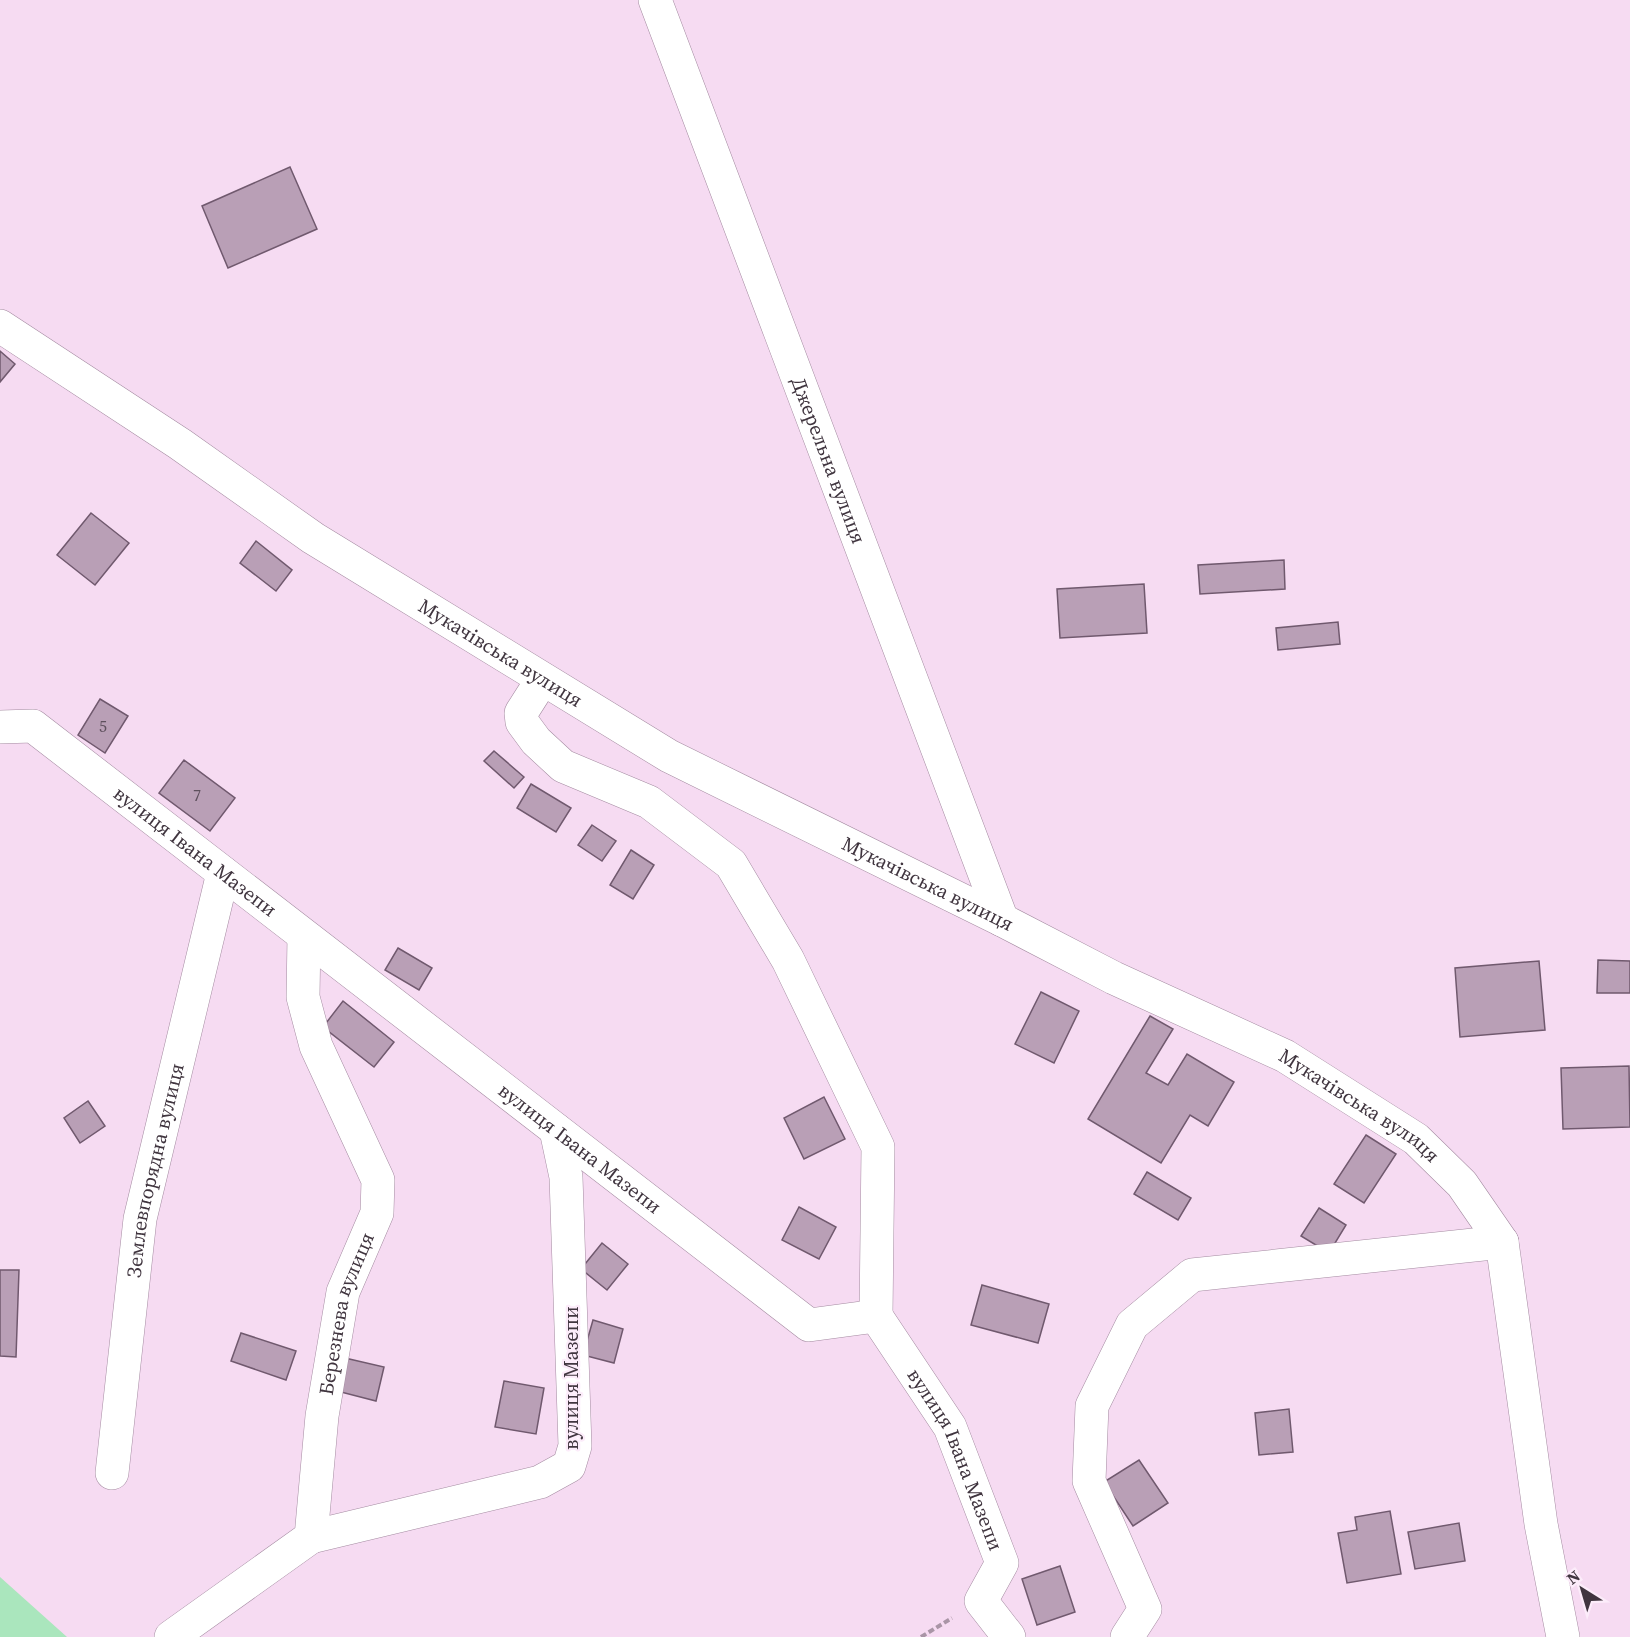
<svg xmlns="http://www.w3.org/2000/svg" width="1630" height="1637" font-family="'Source Serif 4',serif">
	<rect width="100%" height="100%" fill="#f6dbf2"/>
	<polygon fill="#aae6bd" points="0,1577 67,1637 0,1637"/>
	<g fill="#b99fb6" stroke="#70596e" stroke-width="1.5">
		<polygon points="290,167 317,229 228,268 202,206"/>
		<polygon points="0,351 15,364 0,382"/>
		<polygon points="91,513 129,543 95,585 57,555"/>
		<polygon points="256,541 292,570 276,591 240,563"/>
		<polygon points="1284,560 1285,589 1200,594 1198,565"/>
		<polygon points="1144,584 1147,633 1060,638 1057,589"/>
		<polygon points="1338,622 1340,644 1278,650 1276,628"/>
		<polygon points="100,699 128,716 105,753 78,735"/>
		<polygon points="494,751 524,777 514,788 484,761"/>
		<polygon points="184,760 235,798 210,831 159,793"/>
		<polygon points="531,784 571,808 556,832 517,808"/>
		<polygon points="592,825 616,841 602,861 578,845"/>
		<polygon points="631,850 654,865 633,899 610,885"/>
		<polygon points="398,948 432,968 419,990 385,970"/>
		<polygon points="1598,960 1630,961 1630,993 1597,993"/>
		<polygon points="1539,961 1545,1030 1460,1037 1455,968"/>
		<polygon points="1041,992 1079,1011 1054,1063 1015,1044"/>
		<polygon points="343,1001 394,1042 374,1067 323,1027"/>
		<polygon points="1150,1016 1173,1029 1146,1073 1168,1085 1187,1054 1234,1082 1208,1126 1190,1115 1161,1163 1088,1119"/>
		<polygon points="1629,1066 1630,1127 1563,1129 1561,1068"/>
		<polygon points="824,1097 845,1139 804,1159 784,1118"/>
		<polygon points="88,1101 105,1126 80,1143 64,1118"/>
		<polygon points="1366,1135 1396,1154 1364,1203 1334,1184"/>
		<polygon points="1147,1172 1191,1198 1178,1220 1134,1194"/>
		<polygon points="799,1207 836,1227 819,1259 782,1240"/>
		<polygon points="1319,1208 1346,1225 1329,1253 1301,1236"/>
		<polygon points="602,1243 628,1264 607,1290 581,1269"/>
		<polygon points="0,1270 19,1270 16,1357 0,1356"/>
		<polygon points="982,1285 1049,1304 1038,1343 971,1325"/>
		<polygon points="593,1320 623,1329 614,1363 583,1355"/>
		<polygon points="241,1333 296,1351 286,1380 231,1361"/>
		<polygon points="345,1358 384,1367 376,1401 337,1391"/>
		<polygon points="504,1381 544,1388 536,1434 495,1427"/>
		<polygon points="1289,1409 1293,1452 1259,1455 1255,1413"/>
		<polygon points="1139,1460 1168,1503 1133,1526 1104,1482"/>
		<polygon points="1390,1511 1401,1574 1347,1583 1338,1533 1357,1530 1355,1517"/>
		<polygon points="1459,1523 1465,1561 1415,1569 1408,1532"/>
		<polygon points="1060,1566 1075,1612 1037,1625 1022,1579"/>
	</g>
	<g fill="none" stroke-linecap="round" stroke-linejoin="round">
		<g stroke="#a48ba1" stroke-width="34">
			<g id="street">
				<path id="s1" d="M655,0L1002,920"/>
				<polyline points="542,680 521,713 522,722 536,741 563,766 649,802 731,864 788,960 878,1147 876,1316"/>
				<path id="s2" d="M0,727L33,726L809,1325L876,1316L950,1427L1002,1563L981,1601L1009,1637"/>
				<path id="s3" d="M112,1473L140,1219L223,873"/>
				<polyline points="311,1537 540,1482 569,1466 575,1446 566,1177 556,1130"/>
				<path id="s4" d="M171,1637L311,1537L322,1416L343,1292L377,1213L378,1180L316,1046L303,997L304,936"/>
				<polyline points="1127,1637 1145,1609 1089,1481 1092,1406 1132,1325 1192,1275 1502,1242"/>
			</g>
		</g>
		<g stroke="#a48ba1" stroke-width="34">
			<g id="secondary">
				<path id="s5" d="M0,326L180,444L313,538L669,756L1002,920L1114,978L1285,1056L1416,1139L1462,1184L1502,1242L1541,1524L1563,1637"/>
			</g>
		</g>
		<polyline stroke="#a995a6" stroke-width="4" stroke-dasharray="6 3" stroke-linecap="butt" points="921,1637 952,1618"/>
		<use href="#street" stroke="#fff" stroke-width="33"/>
		<use href="#secondary" stroke="#fff" stroke-width="33"/>
	</g>
	<g text-anchor="middle" stroke-width="4.5" stroke-linejoin="round" paint-order="stroke">
		<g font-size="16" fill="#5e505d">
			<text x="103" y="732">5</text>
			<text x="197" y="801">7</text>
		</g>
		<g font-size="20" fill="#40353f" stroke="#fcecfa">
			<text dy="7" stroke="none"><textPath href="#s1" startOffset="492">Джерельна вулиця</textPath></text>
			<text dy="7" stroke="none"><textPath href="#s5" startOffset="598">Мукачівська вулиця</textPath></text>
			<text dy="7" stroke="none"><textPath href="#s2" startOffset="238">вулиця Івана Мазепи</textPath></text>
			<text dy="7" stroke="none"><textPath href="#s5" startOffset="1084">Мукачівська вулиця</textPath></text>
			<text dy="7" stroke="none"><textPath href="#s5" startOffset="1570">Мукачівська вулиця</textPath></text>
			<text dy="7" stroke="none"><textPath href="#s2" startOffset="724">вулиця Івана Мазепи</textPath></text>
			<text dy="7" stroke="none"><textPath href="#s3" startOffset="306">Землевпорядна вулиця</textPath></text>
			<text dy="7" stroke="none"><textPath href="#s4" startOffset="399">Березнева вулиця</textPath></text>
			<text transform="translate(571 1378) rotate(-90)" y="7">вулиця Мазепи</text>
			<text dy="7" stroke="none"><textPath href="#s2" startOffset="1246">вулиця Івана Мазепи</textPath></text>
		</g>
	</g>
	<g transform="translate(1582 1589) rotate(323)" stroke="#fcecfa" stroke-width="4.5" paint-order="stroke">
	<path d="M0-4.5L10 22L0 15L-10 22Z" fill="#40353f"/>
	<text y="-9" font-size="16" font-weight="bold" text-anchor="middle" fill="#40353f">N</text>
	</g>
</svg>
